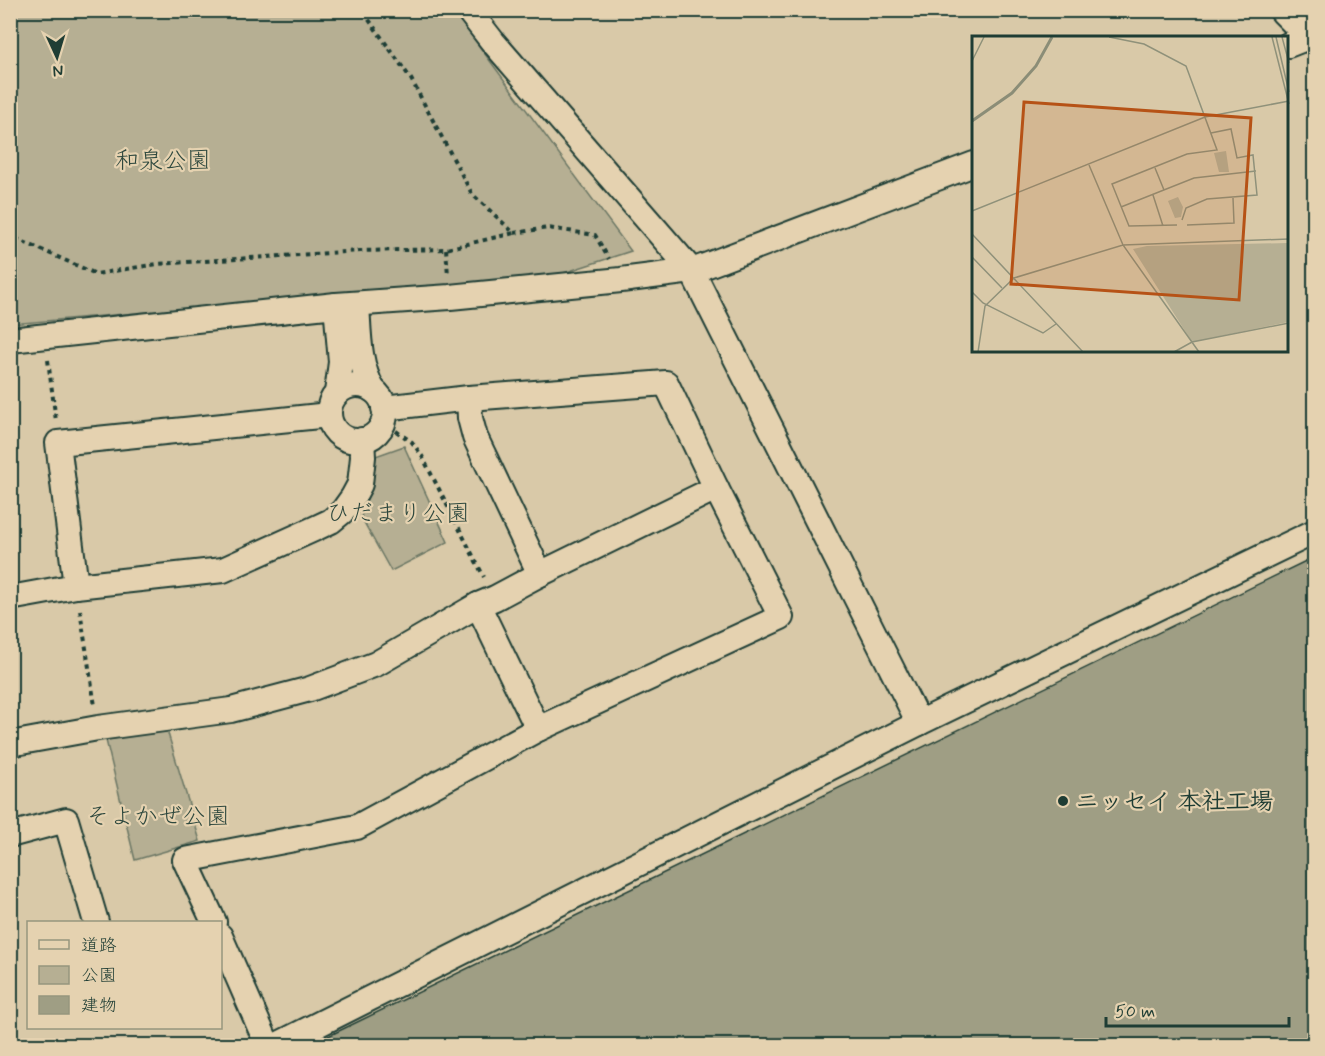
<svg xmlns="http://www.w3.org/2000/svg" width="1325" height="1056" font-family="Mynerve,'Klee One',sans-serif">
	<rect width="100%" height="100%" fill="#d9c9a8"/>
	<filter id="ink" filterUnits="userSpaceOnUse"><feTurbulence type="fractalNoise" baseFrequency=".0167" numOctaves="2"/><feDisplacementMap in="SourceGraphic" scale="12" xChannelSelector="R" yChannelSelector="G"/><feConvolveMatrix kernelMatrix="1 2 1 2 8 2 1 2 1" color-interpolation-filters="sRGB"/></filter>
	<g filter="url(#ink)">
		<g fill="#b6af93" stroke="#6a7664" stroke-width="1.5">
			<polygon points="10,11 453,11 631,251 554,276 11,324"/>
			<polygon points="404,446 448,542 391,571 361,517 370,490 370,458"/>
			<polygon points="167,730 200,841 135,860 106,740"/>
		</g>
		<polygon fill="#9f9e84" stroke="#1f3d34" stroke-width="1.5" points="1314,557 1314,1046 308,1046"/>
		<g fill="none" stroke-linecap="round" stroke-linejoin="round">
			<g stroke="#1f3d34" stroke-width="28">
				<g id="minor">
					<polyline points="468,10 493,42 692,271 919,723"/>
					<polyline points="1288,45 1311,36 1314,33"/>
					<path d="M357,304C359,333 358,364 373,390"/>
					<polyline points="336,305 341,362 337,393"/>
					<polyline points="10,340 336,305 450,297 621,280 692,271 974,164"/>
					<circle cx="357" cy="413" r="28"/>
					<polyline points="469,398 470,418 475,437 540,574"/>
					<polyline points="76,586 58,443 329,415"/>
					<polyline points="10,598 76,586 223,570 314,529 331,521 343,511 353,497 360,484 363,457 362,440"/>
					<polyline points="478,605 538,729"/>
					<polyline points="10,744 98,728 231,710 310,689 376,664 478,605 495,598 540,574 716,488"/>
					<polyline points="10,835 66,820 96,922"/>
					<polyline points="214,922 185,860 357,827 538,729 781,617 716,488 666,383 469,398 384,408"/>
					<polyline points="220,936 268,1046"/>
					<polyline points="275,1046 919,723 1314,532"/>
				</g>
			</g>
			<g stroke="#1f3d34" stroke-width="34">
				<polyline id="major" points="1285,10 1314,39"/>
			</g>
			<g stroke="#1f3d34" stroke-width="4" stroke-dasharray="4.5 4.5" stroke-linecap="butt">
				<polyline points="10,231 17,239 96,274 157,264 360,251 446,249 514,233 472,194 411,79 362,10"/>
				<polyline points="514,233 548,228 595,235 609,259"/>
				<polyline points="446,249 448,275"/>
				<polyline points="48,360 56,421"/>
				<polyline points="396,431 412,442 422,456 484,577"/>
				<polyline points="80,610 95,706"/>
			</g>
			<use href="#minor" stroke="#e5d2b0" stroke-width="24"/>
			<use href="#major" stroke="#e5d2b0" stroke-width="30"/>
		</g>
	</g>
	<circle fill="#1f3d34" stroke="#e5d2b0" stroke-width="2" cx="1063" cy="801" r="6"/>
	<g text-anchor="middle" stroke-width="4.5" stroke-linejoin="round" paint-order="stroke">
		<g font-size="24" fill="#2e483e" stroke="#e5d2b0">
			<text x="163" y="168">和泉公園</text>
			<text x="398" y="521">ひだまり公園</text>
			<text x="158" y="824">そよかぜ公園</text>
		</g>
		<g font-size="24" font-weight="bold" fill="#1f3d34" stroke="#e5d2b0" text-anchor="start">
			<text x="1075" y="809">ニッセイ 本社工場</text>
		</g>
	</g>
	<g transform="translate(972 36)">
		<rect width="316" height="316" fill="#d9c9a8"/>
		<path d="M254,115L257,136H247L242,117ZM206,161L211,171L209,181L203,182L196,165ZM316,207V286L220,306L161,213L175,210Z" fill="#b6af93"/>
		<path fill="none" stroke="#8b8d77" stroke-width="3" d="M0,85L40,57L64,30L80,1"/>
		<path fill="none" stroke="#8f917a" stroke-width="1.5" d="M137,1L172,8L214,30L245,114L215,118L140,148L157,190L205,189M300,1L317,68M304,1L317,56M310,1L317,27M0,25L12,1M117,129L151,209L227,316M183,132L192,154M181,159L191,190M149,171L222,142L284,135M0,175L233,81L317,65M210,184L214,172L235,163L285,159L281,119L265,122L259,93L239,97M215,189L262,187L261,162M0,198L111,316M0,221L30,252M0,256L11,267L71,297L84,288M6,316L13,270L42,242L151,209L317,203M202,316L220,306L317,287"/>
		<path fill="#b65216" fill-opacity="0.15" stroke="#b65216" stroke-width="3" d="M52,66L279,82L267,264L39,248Z"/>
		<rect width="316" height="316" fill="none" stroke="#1f3d34" stroke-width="3"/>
	</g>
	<rect width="1325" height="1056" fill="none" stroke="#e5d2b0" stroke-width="36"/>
	<rect x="18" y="18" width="1289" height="1020" fill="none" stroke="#1f3d34" stroke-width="2" filter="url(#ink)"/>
	<rect x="27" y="921" width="195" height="108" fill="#e5d2b0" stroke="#96967e" stroke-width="1.5"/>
	<rect x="39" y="940" width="30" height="9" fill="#e5d2b0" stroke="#96967e" stroke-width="1.5"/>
	<text x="81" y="951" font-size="18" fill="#1f3d34">道路</text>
	<rect x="39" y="966" width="30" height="18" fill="#b6af93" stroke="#96967e" stroke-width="1.5"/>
	<text x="81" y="981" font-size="18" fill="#1f3d34">公園</text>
	<rect x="39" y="996" width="30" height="18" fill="#9f9e84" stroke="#96967e" stroke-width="1.5"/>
	<text x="81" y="1011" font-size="18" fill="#1f3d34">建物</text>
	<g transform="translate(57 57) rotate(176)" stroke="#e5d2b0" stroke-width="4.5" paint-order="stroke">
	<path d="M0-4.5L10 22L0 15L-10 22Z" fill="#1f3d34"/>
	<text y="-9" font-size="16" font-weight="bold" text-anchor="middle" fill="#1f3d34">N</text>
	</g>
	<path d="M1106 1017v9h183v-9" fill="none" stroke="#1f3d34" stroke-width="3"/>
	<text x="1115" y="1017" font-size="18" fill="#1f3d34" stroke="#e5d2b0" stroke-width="4.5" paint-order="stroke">50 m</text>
</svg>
